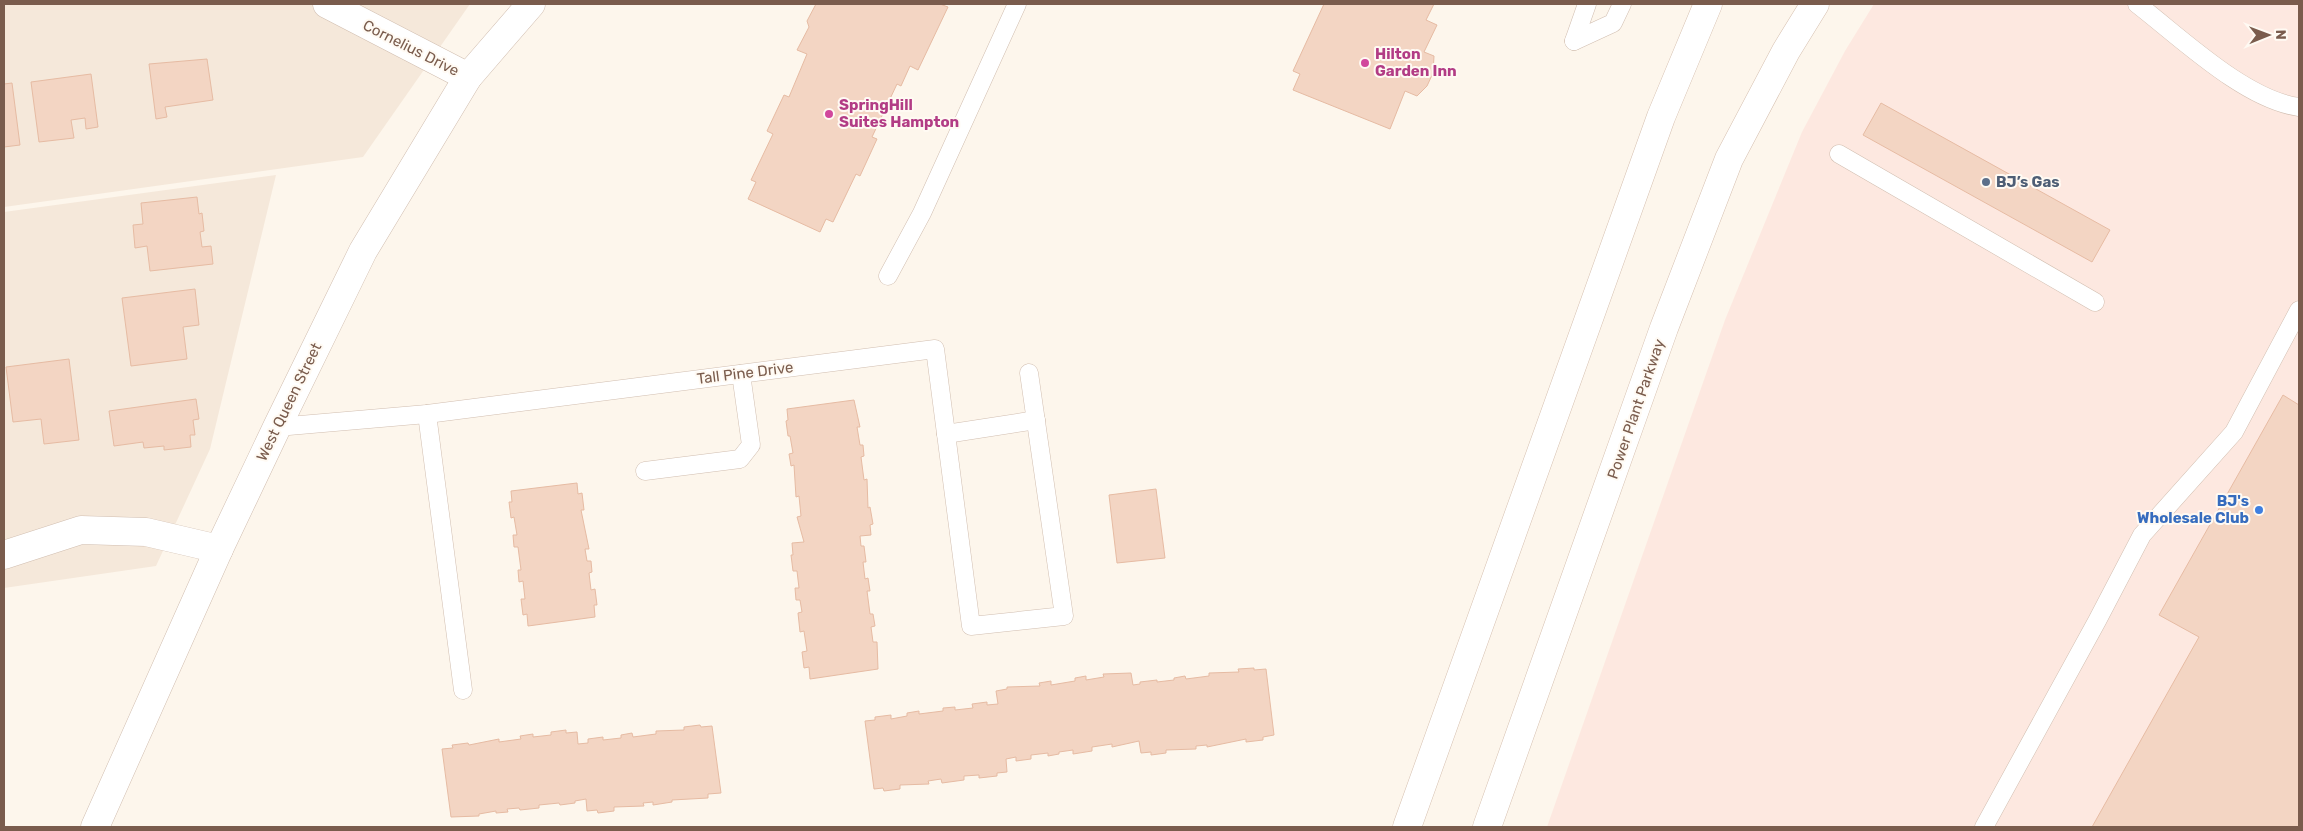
<svg xmlns="http://www.w3.org/2000/svg" width="2303" height="831" font-family="Rubik,sans-serif">
	<rect width="100%" height="100%" fill="#fdf6ec"/>
	<g fill="#f5e8da">
		<polygon points="4,4 470,4 363,157 4,207"/>
		<polygon points="276,175 210,449 156,566 4,588 4,212"/>
	</g>
	<polygon fill="#fde8e0" points="1874,4 2299,4 2299,827 1547,827 1725,320 1802,132 1845,51"/>
	<g fill="#f3d5c3" stroke="#e6bba3">
		<polygon points="816,4 940,4 948,7 918,70 910,66 901,86 897,84 872,137 877,139 860,176 856,174 833,222 826,219 820,232 748,199 756,182 751,180 773,134 767,131 784,95 789,97 807,54 797,50 809,27 807,21"/>
		<polygon points="1324,4 1434,4 1426,20 1437,25 1424,52 1434,56 1433,73 1427,86 1417,96 1405,91 1390,129 1293,90 1300,74 1293,71"/>
		<polygon points="207,59 213,100 165,107 167,117 156,119 149,64"/>
		<polygon points="91,74 98,127 86,129 85,118 71,120 74,138 39,142 31,82"/>
		<polygon points="12,83 20,145 4,147 4,84"/>
		<polygon points="1881,103 2110,230 2092,262 1863,135"/>
		<polygon points="197,197 199,214 202,213 204,231 200,232 202,247 211,246 213,264 150,271 147,246 135,248 133,225 143,224 141,203"/>
		<polygon points="195,289 199,325 183,327 187,359 131,366 122,298"/>
		<polygon points="69,359 79,440 44,444 41,419 13,422 6,367"/>
		<polygon points="2283,395 2299,405 2299,827 2092,827 2199,637 2159,615"/>
		<polygon points="196,399 199,419 193,420 195,435 190,435 191,447 164,450 164,446 144,448 143,442 114,446 109,411"/>
		<polygon points="854,400 860,427 857,427 860,445 863,445 864,456 861,457 864,480 867,479 868,508 870,507 873,524 870,525 871,535 860,536 861,546 864,546 866,562 863,562 865,579 868,578 870,591 867,591 870,614 873,614 875,626 871,627 873,642 877,642 878,669 810,679 809,667 804,668 802,652 807,651 804,631 800,632 798,613 802,612 800,600 796,600 795,588 799,588 797,571 793,571 791,555 793,555 792,543 804,542 797,517 801,516 799,496 796,497 794,465 791,466 789,454 793,453 790,436 788,436 786,421 788,420 787,409"/>
		<polygon points="577,483 578,494 582,493 584,510 581,510 589,549 585,549 587,561 591,561 592,572 589,573 591,590 595,589 597,605 594,605 595,617 528,626 527,614 523,615 521,599 525,599 523,581 519,582 518,570 521,570 518,547 514,547 513,535 517,535 514,517 511,518 509,502 512,502 511,491"/>
		<polygon points="1156,489 1165,558 1117,563 1109,495"/>
		<polygon points="1254,668 1254,670 1266,669 1274,735 1263,737 1263,740 1246,742 1246,739 1207,747 1207,745 1196,746 1196,749 1166,750 1166,753 1151,755 1151,752 1141,753 1139,741 1112,747 1112,744 1092,747 1092,751 1073,754 1073,750 1059,752 1059,754 1048,756 1048,753 1031,755 1031,759 1016,761 1016,757 1006,759 1007,772 997,773 997,776 979,778 979,775 964,776 964,780 942,783 941,779 928,781 929,784 900,785 900,789 884,791 883,788 874,789 865,721 875,720 875,717 891,715 891,719 907,716 907,713 919,711 919,714 943,711 943,708 955,707 955,710 973,708 972,704 987,702 987,705 998,704 996,691 1007,689 1007,687 1040,686 1039,683 1051,681 1051,685 1075,681 1075,678 1086,676 1086,680 1104,677 1103,674 1131,673 1133,685 1140,684 1140,682 1157,680 1157,682 1174,680 1174,678 1185,676 1186,679 1209,676 1209,673 1239,672 1238,669"/>
		<polygon points="700,725 701,727 712,726 721,793 708,794 708,798 672,800 672,802 653,805 653,802 643,803 644,806 614,807 614,811 598,813 597,810 587,811 586,799 575,801 575,803 560,805 559,803 539,805 539,808 520,810 519,808 507,809 508,812 496,813 496,811 479,814 479,816 451,817 442,749 453,748 452,745 468,743 469,745 499,739 499,742 521,739 520,736 533,734 533,737 551,735 551,732 566,730 566,733 577,732 578,744 588,743 588,739 603,737 603,740 621,738 621,735 632,733 633,737 656,734 656,731 684,730 684,727"/>
	</g>
	<g fill="none" stroke-linecap="round" stroke-linejoin="round">
		<g stroke="#d1beb0" stroke-width="19">
			<g id="service">
				<path d="M2137,4C2180,37 2245,100 2299,107"/>
				<polyline points="1574,41 1613,23 1622,4"/>
				<polyline points="1574,41 1587,4"/>
				<polyline points="1839,154 2095,302"/>
				<polyline points="888,276 922,213 1017,4"/>
				<polyline points="427,414 463,690"/>
				<polyline points="277,427 427,414 935,349 971,626 1064,616 1029,373"/>
				<polyline points="946,434 1036,420"/>
				<polyline points="645,471 740,459 751,445 741,374"/>
				<polyline points="1984,827 2097,621 2142,535 2234,432 2299,310"/>
			</g>
		</g>
		<g stroke="#d1beb0" stroke-width="29">
			<g id="minor">
				<polyline points="327,4 468,77"/>
				<polyline points="4,555 81,530 146,532 219,549"/>
			</g>
		</g>
		<g stroke="#d1beb0" stroke-width="29">
			<polyline id="tertiary" points="95,827 219,549 277,427 363,251 468,77 531,4"/>
		</g>
		<g stroke="#d6c0b0" stroke-width="29">
			<g id="secondary">
				<polyline points="1407,827 1661,117 1708,4"/>
				<polyline points="1487,827 1664,328 1729,159 1786,51 1815,4"/>
			</g>
		</g>
		<use href="#service" stroke="#fff" stroke-width="18"/>
		<use href="#minor" stroke="#fff" stroke-width="28"/>
		<use href="#tertiary" stroke="#fff" stroke-width="28"/>
		<use href="#secondary" stroke="#fff" stroke-width="28"/>
	</g>
	<g fill="#d1479c" stroke="#fffaf3" stroke-width="2">
		<circle cx="1365" cy="63" r="5"/>
		<circle cx="829" cy="114" r="5"/>
	</g>
	<circle fill="#5c6f8a" stroke="#fffaf3" stroke-width="2" cx="1986" cy="182" r="5"/>
	<circle fill="#3f7fe0" stroke="#fffaf3" stroke-width="2" cx="2259" cy="510" r="5"/>
	<g text-anchor="middle" stroke-width="4" stroke-linejoin="round" paint-order="stroke">
		<g font-size="15" fill="#7a5c4d" stroke="#fffaf3">
			<text transform="translate(411 48) rotate(27)" y="5">Cornelius Drive</text>
			<text transform="translate(745 373) rotate(-7)" y="5">Tall Pine Drive</text>
			<text transform="translate(289 402) rotate(-64)" y="5">West Queen Street</text>
			<text transform="translate(1636 409) rotate(-71)" y="5">Power Plant Parkway</text>
		</g>
		<g font-size="15" font-weight="bold" fill="#b23c85" stroke="#fffaf3" text-anchor="start">
			<text x="1375" y="59">Hilton<tspan x="1375" dy="17">Garden Inn</tspan></text>
			<text x="839" y="110">SpringHill<tspan x="839" dy="17">Suites Hampton</tspan></text>
		</g>
		<g font-size="15" font-weight="bold" fill="#4e5e75" stroke="#fffaf3" text-anchor="start">
			<text x="1996" y="187">BJ’s Gas</text>
		</g>
		<g font-size="15" font-weight="bold" fill="#366cbe" stroke="#fffaf3" text-anchor="end">
			<text x="2249" y="506">BJ's<tspan x="2249" dy="17">Wholesale Club</tspan></text>
		</g>
	</g>
	<rect width="2303" height="831" fill="none" stroke="#7a5c4d" stroke-width="10"/>
	<g transform="translate(2268 35) rotate(89)" stroke="#fffaf3" stroke-width="4" paint-order="stroke">
	<path d="M0-4L9 19L0 12L-9 19Z" fill="#7a5c4d"/>
	<text y="-8" font-size="14" font-weight="bold" text-anchor="middle" fill="#7a5c4d">N</text>
	</g>
</svg>
